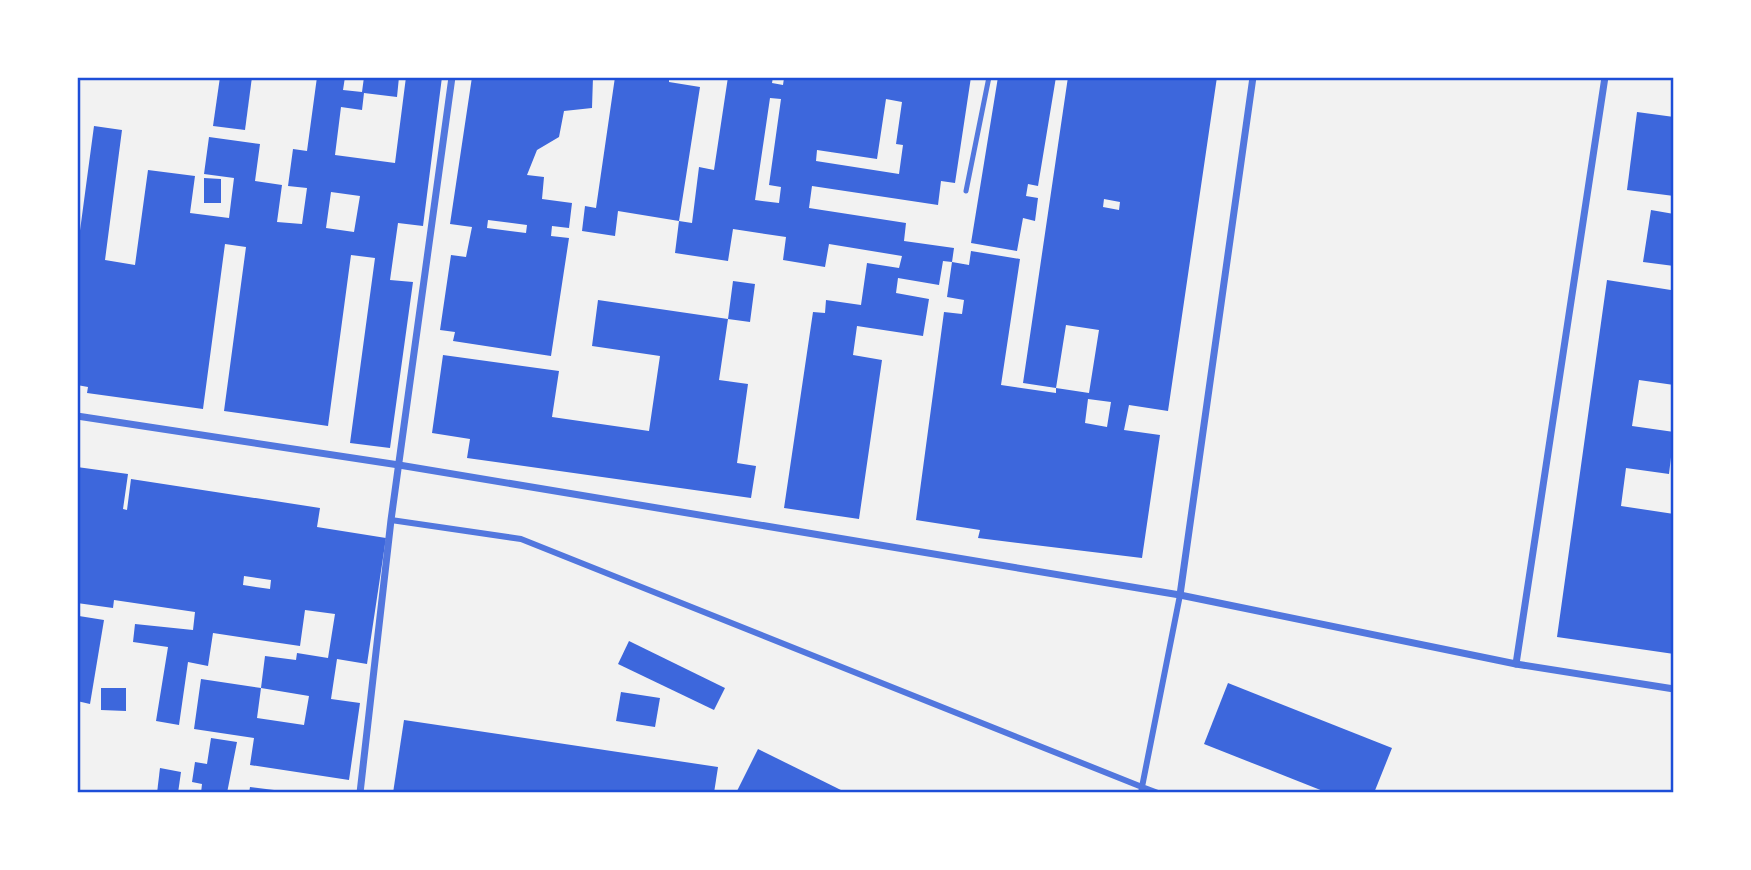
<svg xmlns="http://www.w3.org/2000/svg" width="1751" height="870" font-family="'PT Sans Narrow',sans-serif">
	<rect width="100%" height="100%" fill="#f2f2f2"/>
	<g fill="#3d67dc" fill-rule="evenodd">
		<polygon points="220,77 252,77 245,130 213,126"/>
		<path d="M317,77H345L343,90L362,92L364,77H399L397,97L364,93L362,110L341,107L335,155L395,163L406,77H442L423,226L398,223L390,280L413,282L390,448L350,443L375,258L351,255L328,426L224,411L246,247L225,244L203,409L87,393L88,387L77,385V253L94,126L122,130L105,260L135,265L148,170L195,176L190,213L229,218L234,178L204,174L209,137L260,144L255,181L282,185L277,222L302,224L307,188L288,186L293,149L307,151ZM331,192L360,196L354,232L326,228Z"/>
		<path d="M472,77H593L592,108L564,111L559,137L537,150L527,175L544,177L542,199L572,203L569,228L552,226L551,236L569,238L551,356L453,341L455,332L440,330L451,255L466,257L472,227L450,224ZM488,220L527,225L526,233L487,228Z"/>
		<polygon points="615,77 669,77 669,82 700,87 679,221 618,211 615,236 582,231 585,206 596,208"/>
		<path d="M728,77H773L772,83L783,85L784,78L971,77L955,183L941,181L938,205L812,186L809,208L906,223L904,241L954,248L952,262L943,261L939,285L898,278L896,293L929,299L923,336L857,326L853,355L882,360L859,519L784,508L813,312L825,313L826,300L861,305L867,263L899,268L902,256L829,244L825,267L783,260L786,237L733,229L728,261L675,253L679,221L692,223L699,167L714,170ZM770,98L781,99L769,185L781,187L779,203L755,200ZM886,99L902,102L896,144L903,145L899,174L816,161L817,150L877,159Z"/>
		<polygon points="998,77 1056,77 1038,186 1028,184 1026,196 1038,198 1035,221 1023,218 1017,251 971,243"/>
		<path d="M1068,77H1217L1168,411L1129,405L1124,430L1160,435L1142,558L978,538L980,530L916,520L944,312L962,314L964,300L947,297L952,262L969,265L971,251L1020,259L1001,385L1056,393V388L1023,383ZM1104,199L1120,202L1119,210L1103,207ZM1066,325L1099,330L1089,393L1056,388ZM1088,399L1111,402L1107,427L1085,423Z"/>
		<polygon points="1637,112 1674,117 1674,196 1627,190"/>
		<polygon points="204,178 221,179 221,203 204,203"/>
		<polygon points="1651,210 1674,214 1674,266 1643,262"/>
		<polygon points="1607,280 1671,290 1674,281 1674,385 1639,380 1632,426 1674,432 1669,474 1626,468 1621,506 1674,514 1674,654 1557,637"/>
		<polygon points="733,281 755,284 750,322 728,319 719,380 748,384 737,463 756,466 751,498 467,458 470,439 432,433 443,355 559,371 552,417 649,431 660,356 592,346 598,300 728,319"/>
		<path d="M77,467L128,474L123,509L127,510L131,479L320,508L317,527L386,538L367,664L337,659L331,699L360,703L349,780L250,765L254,738L194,729L201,679L261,688L265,656L296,660L297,653L328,658L335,614L305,610L300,646L213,633L208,666L188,662L179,725L156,721L168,647L133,642L135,624L193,630L195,612L114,600L113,608L77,603ZM244,576L271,580L270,589L243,585ZM261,688L309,696L304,725L257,718Z"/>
		<polygon points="79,616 104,620 90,704 77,701"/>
		<polygon points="629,641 725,688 714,710 618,664"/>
		<polygon points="1228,683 1392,748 1374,793 1328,793 1204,744"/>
		<polygon points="101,688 126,688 126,711 101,710"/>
		<polygon points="621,692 660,698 655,727 616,721"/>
		<polygon points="404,720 718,767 714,793 393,793"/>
		<polygon points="211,738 237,742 227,793 201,793 202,784 192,782 195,762 207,764"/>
		<polygon points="758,749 847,793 736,793"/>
		<polygon points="160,768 181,772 178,793 157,793"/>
		<polygon points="250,787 282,791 282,793 249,793"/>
	</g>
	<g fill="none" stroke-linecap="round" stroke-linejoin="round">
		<polyline stroke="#5277de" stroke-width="5" points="966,191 989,77"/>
		<g stroke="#5277de" stroke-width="6">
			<polyline points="391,520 521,539 1142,787 1141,793"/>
			<polyline points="1158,793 1142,787 1180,595"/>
		</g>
		<g stroke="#5277de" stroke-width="7">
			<polyline points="77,416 399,465 1180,595 1516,664 1674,689"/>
			<polyline points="1180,595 1253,77"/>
			<polyline points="1516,664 1605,77"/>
			<polyline points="360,793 391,520 452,77"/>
		</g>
	</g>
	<rect width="1751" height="870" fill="none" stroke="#ffffff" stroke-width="158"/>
	<rect x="79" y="79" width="1593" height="712" fill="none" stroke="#1d4ed8" stroke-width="2.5"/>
</svg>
